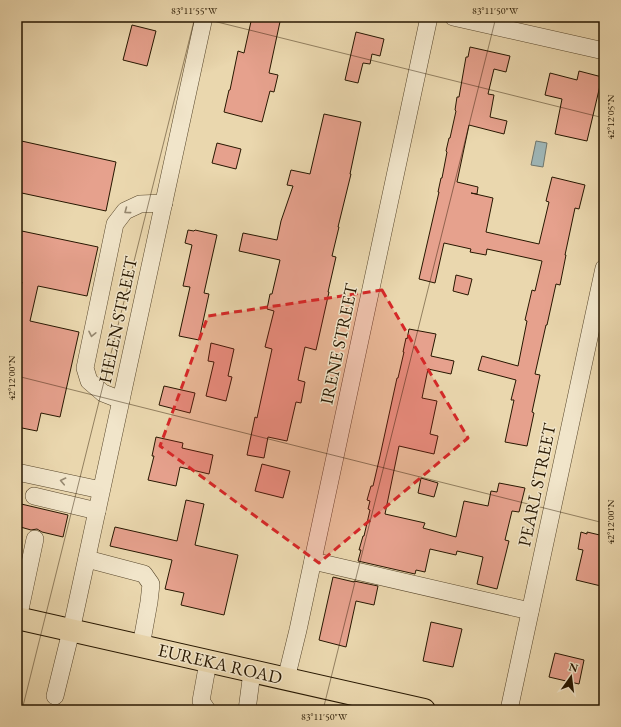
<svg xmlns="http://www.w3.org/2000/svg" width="621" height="727" font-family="'EB Garamond',serif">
	<rect width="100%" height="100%" fill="#ead7ae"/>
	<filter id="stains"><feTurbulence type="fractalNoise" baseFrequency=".005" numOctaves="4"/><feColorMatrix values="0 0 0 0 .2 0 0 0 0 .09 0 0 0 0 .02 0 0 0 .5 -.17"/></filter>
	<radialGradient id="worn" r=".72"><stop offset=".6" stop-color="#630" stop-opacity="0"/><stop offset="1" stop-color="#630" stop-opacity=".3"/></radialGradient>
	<polygon fill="#9eb6b7" stroke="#6e766e" points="536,141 547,143 543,167 531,165"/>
	<g fill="#e6a18d" stroke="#271701">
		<polygon points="252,17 281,17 269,73 278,75 274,92 270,91 262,122 224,112 229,90 230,90 238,51 244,53"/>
		<polygon points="132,25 156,31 147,66 123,60"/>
		<polygon points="356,32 384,39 380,56 372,54 370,64 363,63 358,83 345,80"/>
		<polygon points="470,47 510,56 506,72 494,69 488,94 494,95 490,117 507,121 504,134 469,125 457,182 478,187 477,194 471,193 493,198 486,232 539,244 549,202 546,201 552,177 585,185 579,209 575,208 565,255 566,255 560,285 556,284 547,325 546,325 535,374 540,375 532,412 534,413 527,446 505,442 514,400 511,400 516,380 478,370 482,356 518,366 527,321 525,320 532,290 535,291 542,261 487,249 486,255 470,252 471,249 444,243 435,283 419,279 439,192 438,192 441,178 442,178 447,152 446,151 449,138 450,138 456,111 455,110 457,97 459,97 466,57 468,57"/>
		<polygon points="579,71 602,77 587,141 555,134 562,99 545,95 550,73 577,80"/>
		<polygon points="324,114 361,122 350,174 351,174 338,227 339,227 332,256 336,257 328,292 329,292 316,350 305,347 298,380 305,382 301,403 296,402 287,441 268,437 264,458 247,455 255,417 257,418 272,349 265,347 274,311 267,309 270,294 272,294 280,260 239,251 243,233 277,240 281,221 293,186 287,185 291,170 310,174"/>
		<polygon points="17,140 116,162 106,211 17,192"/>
		<polygon points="217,143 241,149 236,169 212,163"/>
		<polygon points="17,230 98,247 87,296 38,286 30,321 79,332 60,417 41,413 37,431 17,427 17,302 22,282 17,281"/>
		<polygon points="188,230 194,231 195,230 217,235 204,293 209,294 199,340 179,336 190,287 183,286 192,245 185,243"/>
		<polygon points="456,275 472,279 468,295 453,291"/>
		<polygon points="409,329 436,334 431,356 454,361 451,374 428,369 422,398 437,401 430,434 438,436 434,454 399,446 385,514 425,523 423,528 456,537 464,501 488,506 491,491 497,492 499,483 525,488 519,512 512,511 505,540 509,541 497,589 477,584 483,557 457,551 456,555 430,549 425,572 416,570 415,574 358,561 361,550 359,550 363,536 364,536 370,510 368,509 370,501 367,500 371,486 373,486 380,456 397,378 398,378 404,352 403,352 406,338 407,339"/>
		<polygon points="211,343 234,349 228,376 232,377 226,401 206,396 214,362 208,361"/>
		<polygon points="164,386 195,393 190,413 159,405"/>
		<polygon points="156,437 183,443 182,448 213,455 209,474 180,467 176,486 148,480 154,456 152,456"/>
		<polygon points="262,464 290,471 283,498 255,491"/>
		<polygon points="421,478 438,483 434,497 418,493"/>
		<polygon points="186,500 204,504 195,545 238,555 224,615 181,605 184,593 165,589 172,560 110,546 115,527 177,541"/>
		<polygon points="17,503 68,515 63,537 42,532 37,529 31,530 17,526"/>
		<polygon points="581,532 587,534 587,532 604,536 604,572 601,586 576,580 583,550 578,549"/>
		<polygon points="333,577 354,582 354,581 378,586 374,605 356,601 346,647 319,640"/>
		<polygon points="431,622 462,629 453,667 423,661"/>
		<polygon points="555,653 584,660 579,684 549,677"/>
	</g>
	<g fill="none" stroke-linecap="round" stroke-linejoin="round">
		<g stroke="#58472c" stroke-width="18">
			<g id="minor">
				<polyline points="453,17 604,51"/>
				<polyline points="121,400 103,393 89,381 85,368 115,224 125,211 140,204 164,203"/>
				<polyline points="17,472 101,490"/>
				<polyline points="34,496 97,511"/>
				<polyline points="87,559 144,574 151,584 149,602 141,646"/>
				<polyline points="313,561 530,611"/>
				<polyline points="18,619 35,539"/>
				<polyline points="286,679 298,630 429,17"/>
				<polyline points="55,696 71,631 204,17"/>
				<polyline points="207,710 201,701 208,662"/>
				<polyline points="247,710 252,672"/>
				<polyline points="509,710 604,268"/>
			</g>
		</g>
		<g stroke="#271701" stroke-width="24">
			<polyline id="major" points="17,618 424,710"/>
		</g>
		<use href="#minor" stroke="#f1e5ca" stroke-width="17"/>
		<use href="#major" stroke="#ead7ae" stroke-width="22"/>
	</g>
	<defs><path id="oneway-chevron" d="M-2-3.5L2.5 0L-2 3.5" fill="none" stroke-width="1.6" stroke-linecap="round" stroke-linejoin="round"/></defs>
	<g stroke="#968870">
		<use href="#oneway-chevron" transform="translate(127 211) rotate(143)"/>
		<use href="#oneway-chevron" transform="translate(92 334) rotate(102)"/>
		<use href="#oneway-chevron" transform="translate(63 481) rotate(-168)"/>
	</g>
	<path fill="#d62828" fill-opacity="0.2" stroke="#d62828" stroke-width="3" stroke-dasharray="8 5" stroke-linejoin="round" d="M382,290L468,438L319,563L160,446L208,316Z"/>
	<path fill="none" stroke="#271701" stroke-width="1" stroke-opacity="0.45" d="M197,17L604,118M17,376L604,523M22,710L195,17M323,710L496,17"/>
	<g text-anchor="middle" stroke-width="3" stroke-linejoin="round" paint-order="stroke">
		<g font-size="18" fill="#271701" stroke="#f1e5ca">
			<text transform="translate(118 320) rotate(-78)" y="6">HELEN STREET</text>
			<text transform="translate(339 344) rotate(-78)" y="6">IRENE STREET</text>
			<text transform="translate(537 485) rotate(-78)" y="6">PEARL STREET</text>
			<text transform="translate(220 664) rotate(13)" y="6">EUREKA ROAD</text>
		</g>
	</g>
	<rect width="621" height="727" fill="none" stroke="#ead7ae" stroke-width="44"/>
	<g transform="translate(571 677) rotate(14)" stroke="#f1e5ca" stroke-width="3" paint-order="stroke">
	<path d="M0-3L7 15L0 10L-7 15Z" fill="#271701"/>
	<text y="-6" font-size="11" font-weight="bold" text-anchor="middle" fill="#271701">N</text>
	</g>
	<rect x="22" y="22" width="577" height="683" fill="none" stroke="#271701" stroke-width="1.5"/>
	<g font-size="10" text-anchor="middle" fill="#271701">
		<text x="194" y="14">83°11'55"W</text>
		<text x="495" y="14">83°11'50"W</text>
		<text transform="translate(610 117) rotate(-90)" y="4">42°12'05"N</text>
		<text transform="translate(11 378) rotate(-90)" y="4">42°12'00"N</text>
		<text transform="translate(610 522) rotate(-90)" y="4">42°12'00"N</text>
		<text x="324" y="720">83°11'50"W</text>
	</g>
	<rect width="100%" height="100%" filter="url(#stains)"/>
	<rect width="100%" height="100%" fill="url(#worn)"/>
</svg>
